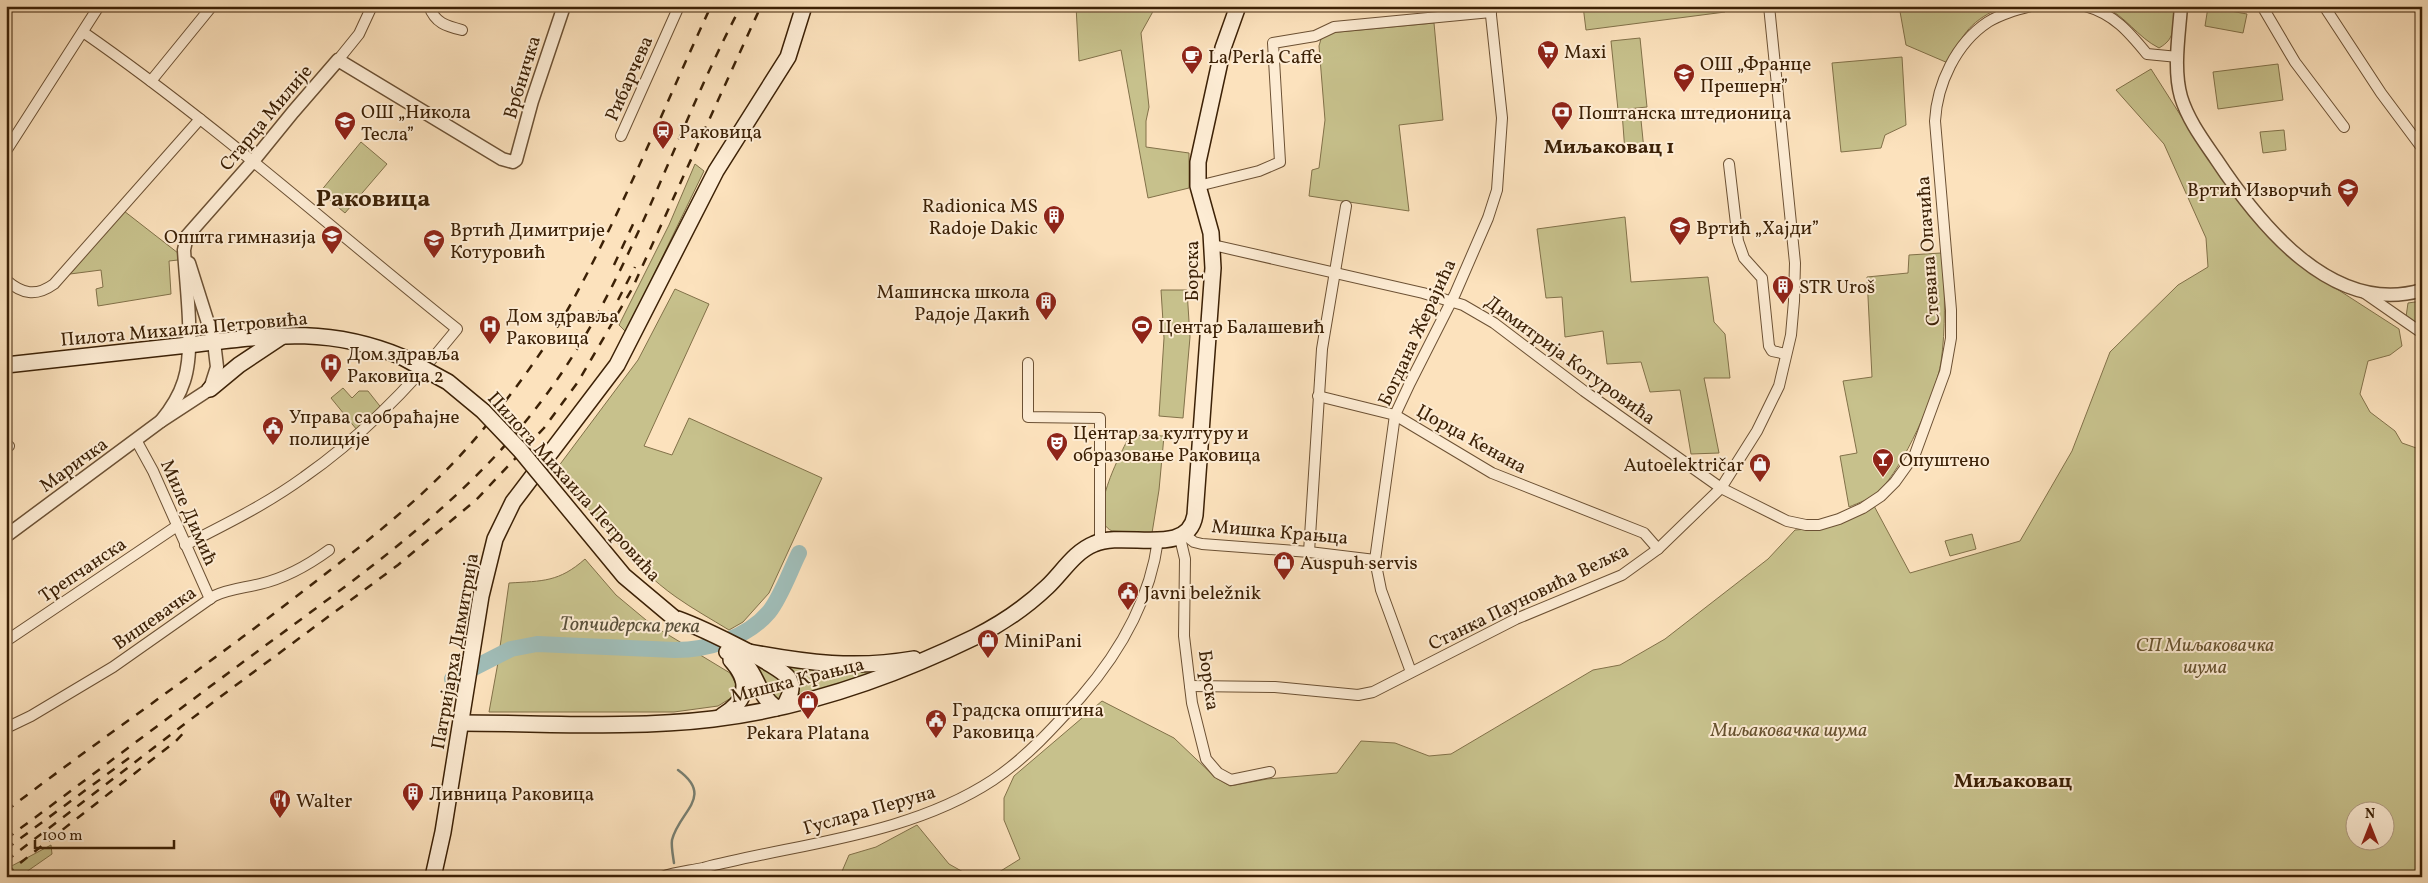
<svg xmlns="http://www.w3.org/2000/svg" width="2428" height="883" font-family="Vollkorn,serif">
	<rect width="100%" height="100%" fill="#fce2bd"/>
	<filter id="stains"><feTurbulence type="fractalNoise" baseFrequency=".004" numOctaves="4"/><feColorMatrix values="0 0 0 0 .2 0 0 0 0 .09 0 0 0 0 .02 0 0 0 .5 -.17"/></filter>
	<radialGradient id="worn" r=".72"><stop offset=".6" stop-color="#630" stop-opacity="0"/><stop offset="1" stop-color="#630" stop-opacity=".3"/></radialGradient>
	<g fill="#c7c18c" stroke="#827149" fill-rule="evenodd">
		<polygon points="1076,6 1156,6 1141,33 1149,107 1146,121 1146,147 1189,153 1189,188 1148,198 1121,50 1079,61"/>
		<polygon points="1583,6 1724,6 1725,12 1586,30"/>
		<path d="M1899,6H2004C1970,21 1964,32 1948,63L1906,45Z"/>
		<path d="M2103,6H2175C2173,25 2177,38 2159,48C2137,37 2126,16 2103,6Z"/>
		<polygon points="2208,7 2247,14 2243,33 2205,26"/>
		<polygon points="1434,23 1443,120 1399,125 1409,211 1309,196 1312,170 1319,168 1325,120 1319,46 1321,39 1328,33"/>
		<polygon points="1640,38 1647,107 1618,110 1611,41"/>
		<polygon points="1902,57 1906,125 1885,135 1881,148 1841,152 1832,63"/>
		<polygon points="2278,64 2283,100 2218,109 2213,72"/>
		<path d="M2151,69L2188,127L2323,280L2399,329L2402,346L2390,355L2368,361L2360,394L2370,412L2395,431L2402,443L2422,450V877H991L1020,859L1004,820V798L1014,776L1102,701L1174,738L1216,778L1230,786L1267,779L1337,773L1361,741L1395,743L1429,756L1451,754L1593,670L1620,665L1665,639L1768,559L1795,530L1821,528L1873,504L1910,573L2020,541L2072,451L2110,352L2178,285L2208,267L2206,238L2164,144L2116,90ZM2356,810H2386V840H2356Z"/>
		<polygon points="1640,110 1644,150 1625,152 1622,112"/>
		<polygon points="2284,130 2286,150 2263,153 2260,132"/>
		<polygon points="361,142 387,164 345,213 320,192"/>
		<polygon points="695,164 704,171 626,332 619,325 669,225"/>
		<polygon points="124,211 178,253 178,260 169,261 171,294 98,306 96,289 103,287 101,270 70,274"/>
		<polygon points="1625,217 1631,282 1708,277 1714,322 1725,334 1730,378 1704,378 1719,453 1691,454 1680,390 1650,392 1641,362 1607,364 1603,331 1565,337 1562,297 1546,298 1537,229"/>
		<path d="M1941,253L1944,259C1944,294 1946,328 1941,362C1936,395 1903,468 1879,491C1871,499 1858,503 1849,507L1840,456L1857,453L1843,381L1872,377L1867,277L1908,273L1909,255Z"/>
		<path d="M675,289L709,304L644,446L672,455L689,418L822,478L769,593L743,622L729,630C711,619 693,609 676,597C633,567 587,510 558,467L638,360Z"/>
		<polygon points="1161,290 1187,290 1190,337 1183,418 1159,416 1164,338"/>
		<polygon points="2422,301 2422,327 2406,317 2408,303"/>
		<polygon points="343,388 352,398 359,391 368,391 383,410 357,430 331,398"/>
		<path d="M1130,435L1164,436L1159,490L1152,533L1112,531C1085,519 1121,453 1130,435Z"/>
		<polygon points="1972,534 1976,549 1950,556 1945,541"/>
		<path d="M585,559L616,595L652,625L690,648L549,641L500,647L509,583C543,581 559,582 585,559Z"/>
		<polygon points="538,646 697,653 730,673 736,684 731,698 718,706 674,712 489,712 499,657 512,652"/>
		<polygon points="750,658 787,682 781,701 776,701"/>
		<polygon points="784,662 880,669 873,674 796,696 788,669"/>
		<polygon points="917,825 949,864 972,877 835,877 840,876 849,855 876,847"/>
		<polygon points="51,845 52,854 19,877 6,877 6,869"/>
	</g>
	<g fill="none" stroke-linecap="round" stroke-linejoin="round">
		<path stroke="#787f71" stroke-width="2.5" d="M674,863C673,856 671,846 672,840C679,811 715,797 678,770"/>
		<path stroke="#a0bdb8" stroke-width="16" d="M452,679L511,649L537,644L675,650C708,650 747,638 769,612C781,597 790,571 799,553"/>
		<g stroke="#6c5134" stroke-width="12">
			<g id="minor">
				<path d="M429,6C435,23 446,26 462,30"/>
				<path d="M2085,6C2114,14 2129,32 2147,54L2178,57"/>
				<polyline points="2262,6 2295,62 2344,127"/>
				<polyline points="2324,6 2381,93 2422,148"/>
				<polyline points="2420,6 2422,8"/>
				<path d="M83,32C214,123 332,229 457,329C412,385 363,436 304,477C267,504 226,524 185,545"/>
				<polyline points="338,60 359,34 372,6"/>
				<polyline points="151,81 212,6"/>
				<polyline points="621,136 679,6"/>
				<polyline points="6,151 99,6"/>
				<polyline points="1729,164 1738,241 1744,258 1762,278 1769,346 1772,351 1786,354"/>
				<polyline points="1198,186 1259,171 1280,162 1273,43 1315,36 1334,27 1491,12"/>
				<path d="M1213,245L1423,293L1463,305L1494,323L1584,391L1721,488L1787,521L1806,525H1819L1839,519L1863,508L1881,496L1895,482L1915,454L1945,372L1951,338V310L1935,121C1937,84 1956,43 1988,22C2001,14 2016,10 2031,6"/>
				<path d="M6,280C22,294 36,297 54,284L200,119"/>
				<polyline points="2363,292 2422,333"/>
				<polyline points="1028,363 1028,417 1100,418 1100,542"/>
				<polyline points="1318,396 1395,415 1492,473 1644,533 1658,549"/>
				<polyline points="136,440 153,471 210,599"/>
				<polyline points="6,447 9,446"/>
				<polyline points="1185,535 1194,542 1202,544 1309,552 1375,560"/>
				<polyline points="1180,538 1185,559 1184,636 1192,703 1206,759 1218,773 1231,780 1270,772"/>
				<polyline points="1309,552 1322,349 1346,206"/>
				<polyline points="6,641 177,526"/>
				<polyline points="1411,672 1381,590 1375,560 1395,415 1410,383 1455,294 1488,218 1497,190 1502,118 1490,6"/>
				<polyline points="1190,686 1275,687 1358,695 1373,692 1516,619 1622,575 1658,549 1721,488 1757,431 1779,386 1791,335 1794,301 1795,263 1769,6"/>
				<path d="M6,728L31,716L113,667L214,596C229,589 244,588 260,584C286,578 307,566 329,550"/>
				<path d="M662,877C675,872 689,871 703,868C799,843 908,836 993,780C1026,758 1055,726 1081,697C1120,652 1150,600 1158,540"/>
			</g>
		</g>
		<g stroke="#6c5134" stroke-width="15">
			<g id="tertiary">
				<path d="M2181,6C2179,35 2173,69 2181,97C2188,120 2203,140 2216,159C2259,224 2333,317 2422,290"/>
				<path d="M161,421C171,409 179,397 184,381C195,348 186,286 184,250L187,236L254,160L293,112L338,60L502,159L513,162L516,160L532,101L564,6"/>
				<polyline points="6,536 161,421 210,389 217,367 214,342 189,263"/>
			</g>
		</g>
		<g stroke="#3c2106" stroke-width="18">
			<g id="secondary">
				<path d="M6,365C67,358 128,352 188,345C267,336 325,325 402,357"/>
				<polyline points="210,389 239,365 281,337"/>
				<path d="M674,618C691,623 782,665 789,679C794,688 789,697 785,705"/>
				<path d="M727,652C760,665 751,689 776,708"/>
				<path d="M749,652C807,663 856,669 914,659"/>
				<path d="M722,716C748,700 751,682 731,660"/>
				<path d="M461,723C545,723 630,729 713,719C804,708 893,677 975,637C1001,624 1026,607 1047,587C1062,573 1074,552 1094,544C1125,530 1188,558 1195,515L1213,268L1211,233L1198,186V162L1223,48L1238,6"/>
				<polyline points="433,877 443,832 481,596 495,539 513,502 617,365 716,171 788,57 804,6"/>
			</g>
		</g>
		<use href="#minor" stroke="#fdecd4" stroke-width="10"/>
		<use href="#tertiary" stroke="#fdecd4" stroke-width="12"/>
		<use href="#secondary" stroke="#fdecd4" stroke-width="15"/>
		<g stroke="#3c2106" stroke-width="2.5" stroke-dasharray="9 9" stroke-linecap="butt">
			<polyline points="614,265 635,220"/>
			<polyline points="618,300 635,267"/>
			<path d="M6,811C108,733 214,661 315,582C377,534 440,484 489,422C517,387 545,349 568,309C622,212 664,107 711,6"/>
			<path d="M6,839C90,777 174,713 258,651C358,577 464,504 540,403C630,286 672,136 741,6"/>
			<polyline points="6,849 133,755"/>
			<polyline points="6,861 216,700 398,565 476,500 544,428 578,382 632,289 761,6"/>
			<polyline points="6,874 176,741 188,728"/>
		</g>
		<g stroke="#3c2106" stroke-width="18" stroke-linecap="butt">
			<polyline id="secondary-bridge" points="402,357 448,382 483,411 520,450 624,576 674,618"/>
		</g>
		<use href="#secondary-bridge" stroke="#fdecd4" stroke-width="15"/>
	</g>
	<defs>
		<g id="supermarket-pin" transform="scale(1.125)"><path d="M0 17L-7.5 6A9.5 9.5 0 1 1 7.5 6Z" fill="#8f2418" stroke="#fdecd4"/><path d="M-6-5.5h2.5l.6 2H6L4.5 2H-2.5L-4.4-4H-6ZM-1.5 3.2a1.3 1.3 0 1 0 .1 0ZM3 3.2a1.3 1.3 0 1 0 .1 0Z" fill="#fff"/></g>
		<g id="cafe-pin" transform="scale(1.125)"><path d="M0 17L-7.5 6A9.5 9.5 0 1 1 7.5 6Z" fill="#8f2418" stroke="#fdecd4"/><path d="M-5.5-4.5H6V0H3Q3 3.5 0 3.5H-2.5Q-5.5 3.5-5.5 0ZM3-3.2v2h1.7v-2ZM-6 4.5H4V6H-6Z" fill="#fff"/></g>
		<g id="school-pin" transform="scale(1.125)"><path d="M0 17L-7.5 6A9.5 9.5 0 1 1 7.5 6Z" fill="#8f2418" stroke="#fdecd4"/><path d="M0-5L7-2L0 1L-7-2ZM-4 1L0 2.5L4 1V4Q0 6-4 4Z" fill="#fff"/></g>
		<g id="bank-pin" transform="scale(1.125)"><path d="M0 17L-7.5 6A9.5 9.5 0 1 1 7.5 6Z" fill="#8f2418" stroke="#fdecd4"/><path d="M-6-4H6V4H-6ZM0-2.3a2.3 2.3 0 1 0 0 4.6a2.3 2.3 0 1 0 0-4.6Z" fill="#fff"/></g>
		<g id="station-pin" transform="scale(1.125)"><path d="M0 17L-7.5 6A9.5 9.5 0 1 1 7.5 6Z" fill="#8f2418" stroke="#fdecd4"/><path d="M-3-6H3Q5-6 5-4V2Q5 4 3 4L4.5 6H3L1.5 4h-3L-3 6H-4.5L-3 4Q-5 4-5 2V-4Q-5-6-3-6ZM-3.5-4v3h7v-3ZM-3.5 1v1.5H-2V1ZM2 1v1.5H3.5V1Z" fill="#fff"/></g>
		<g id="building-pin" transform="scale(1.125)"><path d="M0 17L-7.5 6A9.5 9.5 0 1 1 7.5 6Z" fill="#8f2418" stroke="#fdecd4"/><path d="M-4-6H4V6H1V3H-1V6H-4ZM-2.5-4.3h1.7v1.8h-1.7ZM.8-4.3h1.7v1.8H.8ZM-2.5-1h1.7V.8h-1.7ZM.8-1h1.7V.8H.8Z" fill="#fff"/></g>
		<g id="hospital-pin" transform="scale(1.125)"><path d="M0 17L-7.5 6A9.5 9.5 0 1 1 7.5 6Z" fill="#8f2418" stroke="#fdecd4"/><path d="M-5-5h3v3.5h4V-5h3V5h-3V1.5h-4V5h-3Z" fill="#fff"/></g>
		<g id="stadium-pin" transform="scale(1.125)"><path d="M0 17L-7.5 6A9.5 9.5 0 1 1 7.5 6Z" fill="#8f2418" stroke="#fdecd4"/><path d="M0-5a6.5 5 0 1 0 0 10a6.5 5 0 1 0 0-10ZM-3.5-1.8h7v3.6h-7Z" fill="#fff"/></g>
		<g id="civic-pin" transform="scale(1.125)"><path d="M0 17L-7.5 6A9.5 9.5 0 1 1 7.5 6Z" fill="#8f2418" stroke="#fdecd4"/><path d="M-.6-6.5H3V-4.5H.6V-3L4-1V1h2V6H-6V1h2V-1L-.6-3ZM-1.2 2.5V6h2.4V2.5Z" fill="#fff"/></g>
		<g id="theatre-pin" transform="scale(1.125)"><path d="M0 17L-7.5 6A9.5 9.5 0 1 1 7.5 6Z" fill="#8f2418" stroke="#fdecd4"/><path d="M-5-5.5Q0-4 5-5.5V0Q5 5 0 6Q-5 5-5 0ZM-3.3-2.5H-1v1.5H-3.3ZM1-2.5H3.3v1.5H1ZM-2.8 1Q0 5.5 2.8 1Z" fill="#fff"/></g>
		<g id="bar-pin" transform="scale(1.125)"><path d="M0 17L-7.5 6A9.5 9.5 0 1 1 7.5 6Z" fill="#8f2418" stroke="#fdecd4"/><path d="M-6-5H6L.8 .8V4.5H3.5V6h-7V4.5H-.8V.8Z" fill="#fff"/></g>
		<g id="shop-pin" transform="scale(1.125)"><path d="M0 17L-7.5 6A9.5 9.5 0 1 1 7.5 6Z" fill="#8f2418" stroke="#fdecd4"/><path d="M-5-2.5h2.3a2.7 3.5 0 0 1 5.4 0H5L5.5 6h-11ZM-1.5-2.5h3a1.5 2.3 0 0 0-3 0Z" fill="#fff"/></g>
		<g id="restaurant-pin" transform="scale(1.125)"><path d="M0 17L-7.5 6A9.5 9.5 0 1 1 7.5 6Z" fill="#8f2418" stroke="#fdecd4"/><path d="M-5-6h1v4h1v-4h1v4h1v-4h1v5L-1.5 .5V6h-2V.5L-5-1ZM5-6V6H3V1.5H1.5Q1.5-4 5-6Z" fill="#fff"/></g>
	</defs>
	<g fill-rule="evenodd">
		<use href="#supermarket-pin" x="1548" y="51"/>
		<use href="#cafe-pin" x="1192" y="56"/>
		<use href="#school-pin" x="1684" y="74"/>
		<use href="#bank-pin" x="1562" y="112"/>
		<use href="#school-pin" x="345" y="122"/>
		<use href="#station-pin" x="663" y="131"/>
		<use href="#school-pin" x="2348" y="189"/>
		<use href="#building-pin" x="1054" y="216"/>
		<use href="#school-pin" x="1680" y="227"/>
		<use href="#school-pin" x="332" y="236"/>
		<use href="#school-pin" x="434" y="240"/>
		<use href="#building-pin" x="1783" y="286"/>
		<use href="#building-pin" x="1046" y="302"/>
		<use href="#hospital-pin" x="490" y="326"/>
		<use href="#stadium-pin" x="1142" y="326"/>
		<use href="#hospital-pin" x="331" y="364"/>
		<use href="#civic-pin" x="273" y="427"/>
		<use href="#theatre-pin" x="1057" y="443"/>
		<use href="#bar-pin" x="1883" y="459"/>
		<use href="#shop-pin" x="1760" y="464"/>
		<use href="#shop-pin" x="1284" y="562"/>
		<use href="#civic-pin" x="1128" y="592"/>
		<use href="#shop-pin" x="988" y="640"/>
		<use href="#shop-pin" x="808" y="701"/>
		<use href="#civic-pin" x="936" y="720"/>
		<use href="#building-pin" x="413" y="793"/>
		<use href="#restaurant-pin" x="280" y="800"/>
	</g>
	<g text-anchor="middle" stroke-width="4" stroke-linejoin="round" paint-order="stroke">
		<g font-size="19" fill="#3c2106" stroke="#fdecd4" text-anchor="start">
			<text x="1564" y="58">Maxi</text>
			<text x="1208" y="63">La Perla Caffe</text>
			<text x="1700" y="70">ОШ „Франце<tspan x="1700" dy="22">Прешерн”</tspan></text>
			<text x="361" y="118">ОШ „Никола<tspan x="361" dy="22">Тесла”</tspan></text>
			<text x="1578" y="119">Поштанска штедионица</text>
			<text x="679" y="138">Раковица</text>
			<text x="2332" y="196" text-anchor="end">Вртић Изворчић</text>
			<text x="1038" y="212" text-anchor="end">Radionica MS<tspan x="1038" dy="22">Radoje Dakic</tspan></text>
			<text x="1696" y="234">Вртић „Хајди”</text>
			<text x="450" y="236">Вртић Димитрије<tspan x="450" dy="22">Котуровић</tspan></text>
			<text x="316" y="243" text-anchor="end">Општа гимназија</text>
			<text x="1799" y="293">STR Uroš</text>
			<text x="1030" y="298" text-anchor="end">Машинска школа<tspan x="1030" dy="22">Радоје Дакић</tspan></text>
			<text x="506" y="322">Дом здравља<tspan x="506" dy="22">Раковица</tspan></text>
			<text x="1158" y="333">Центар Балашевић</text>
			<text x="347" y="360">Дом здравља<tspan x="347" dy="22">Раковица 2</tspan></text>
			<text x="289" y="423">Управа саобраћајне<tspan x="289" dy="22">полиције</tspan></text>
			<text x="1073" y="439">Центар за културу и<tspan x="1073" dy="22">образовање Раковица</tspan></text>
			<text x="1899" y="466">Опуштено</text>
			<text x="1744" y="471" text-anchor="end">Autoelektričar</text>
			<text x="1300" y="569">Auspuh servis</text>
			<text x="1144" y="599">Javni beležnik</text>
			<text x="1004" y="647">MiniPani</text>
			<text x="952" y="716">Градска општина<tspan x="952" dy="22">Раковица</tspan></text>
			<text x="808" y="739" text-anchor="middle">Pekara Platana</text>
			<text x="429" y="800">Ливница Раковица</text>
			<text x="296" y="807">Walter</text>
		</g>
		<g font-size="19" fill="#3c2106" stroke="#fdecd4">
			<text transform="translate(521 77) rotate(-73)" y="7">Врбничка</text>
			<text transform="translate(628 78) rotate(-66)" y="7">Рибарчева</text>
			<text transform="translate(265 117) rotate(-50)" y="7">Старца Милије</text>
			<text transform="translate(1927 251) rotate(-94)" y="7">Стевана Опачића</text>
			<text transform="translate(1191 271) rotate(-90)" y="7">Борска</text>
			<text transform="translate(184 328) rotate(-5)" y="7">Пилота Михаила Петровића</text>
			<text transform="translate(1416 332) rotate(-65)" y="7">Богдана Жерајића</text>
			<text transform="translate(1571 359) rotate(36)" y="7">Димитрија Котуровића</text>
			<text transform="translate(1472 438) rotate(29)" y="7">Џорџа Кенана</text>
			<text transform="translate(73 464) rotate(-36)" y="7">Маричка</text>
			<text transform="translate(575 486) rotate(48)" y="7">Пилота Михаила Петровића</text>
			<text transform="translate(190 512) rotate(66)" y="7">Миле Димић</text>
			<text transform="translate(1280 531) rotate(5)" y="7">Мишка Крањца</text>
			<text transform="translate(82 569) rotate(-34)" y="7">Трепчанска</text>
			<text transform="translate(1528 596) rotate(-26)" y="7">Станка Пауновића Вељка</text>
			<text transform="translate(154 617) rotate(-35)" y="7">Вишевачка</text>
			<text transform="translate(454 651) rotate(-80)" y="7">Патријарха Димитрија</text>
			<text transform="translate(797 679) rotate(-14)" y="7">Мишка Крањца</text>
			<text transform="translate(1210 680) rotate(82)" y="7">Борска</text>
			<text transform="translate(869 809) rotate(-16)" y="7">Гуслара Перуна</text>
		</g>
		<g font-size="19" font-style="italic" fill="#66512e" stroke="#fdecd4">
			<text x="2205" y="651">СП Миљаковачка<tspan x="2205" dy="22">шума</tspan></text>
			<text x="1789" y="736">Миљаковачка шума</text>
		</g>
		<g font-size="20" font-weight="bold" fill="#3c2106" stroke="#fdecd4">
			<text x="1609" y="153">Миљаковац 1</text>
			<text x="2013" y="787">Миљаковац</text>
		</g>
		<g font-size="20" font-style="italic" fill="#5a503b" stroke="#fdecd4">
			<text transform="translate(630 624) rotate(1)" y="7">Топчидерска река</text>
		</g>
		<g font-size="24" font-weight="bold" fill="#3c2106" stroke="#fdecd4">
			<text x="373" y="206">Раковица</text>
		</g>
	</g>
	<rect width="2428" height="883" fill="none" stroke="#fce2bd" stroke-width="25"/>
	<rect x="8" y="8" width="2413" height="868" fill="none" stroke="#3c2106" stroke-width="2.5"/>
	<rect x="12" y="12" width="2403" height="858" fill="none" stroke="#3c2106"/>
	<g transform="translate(2370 826)"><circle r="24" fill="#fdecd4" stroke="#b09b82"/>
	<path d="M0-4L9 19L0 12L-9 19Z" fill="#8f2418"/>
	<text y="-8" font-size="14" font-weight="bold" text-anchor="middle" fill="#3c2106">N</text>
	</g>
	<path d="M35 840v8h139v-8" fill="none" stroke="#3c2106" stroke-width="2.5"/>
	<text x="42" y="840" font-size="15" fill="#3c2106" stroke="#fdecd4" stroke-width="4" paint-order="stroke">100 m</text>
	<rect width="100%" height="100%" filter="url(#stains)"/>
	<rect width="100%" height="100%" fill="url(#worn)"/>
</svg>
